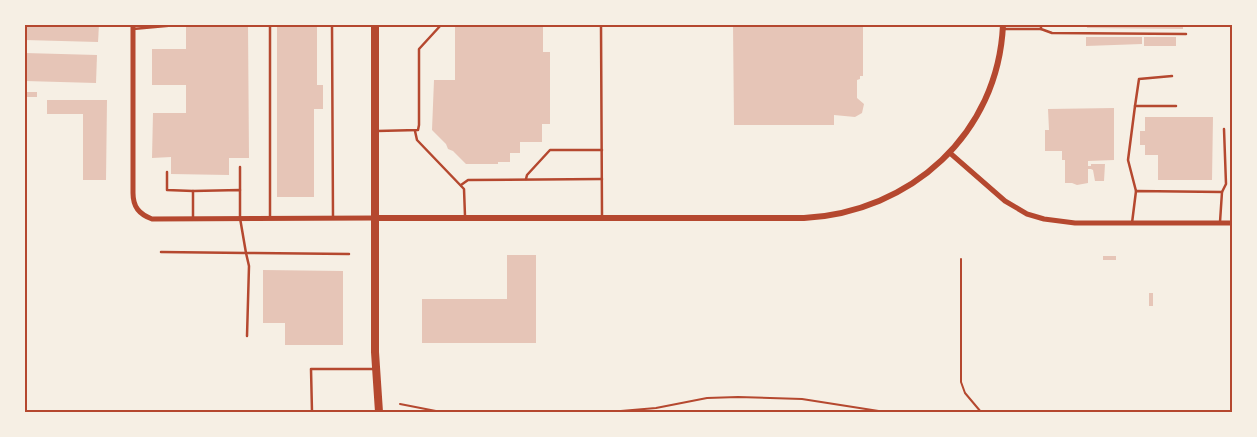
<svg xmlns="http://www.w3.org/2000/svg" width="1257" height="437" font-family="Mulish,sans-serif">
	<rect width="100%" height="100%" fill="#f6efe4"/>
	<g fill="#e6c5b7">
		<polygon points="25,25 99,25 98,42 25,40"/>
		<polygon points="186,25 248,25 249,158 229,158 229,175 171,174 171,157 152,158 153,113 186,113 186,85 152,85 152,49 186,49"/>
		<polygon points="277,25 317,25 317,85 323,85 323,109 314,109 314,197 277,197"/>
		<polygon points="455,25 543,25 543,52 550,52 550,124 542,124 542,142 520,142 520,153 510,153 510,162 498,162 498,164 466,164 453,151 448,149 446,144 432,130 434,80 455,80"/>
		<polygon points="733,25 863,25 863,76 860,76 860,79 857,80 857,98 864,104 862,113 855,117 834,115 834,125 734,125"/>
		<polygon points="1087,25 1183,25 1183,29 1087,28"/>
		<polygon points="1086,37 1142,37 1142,44 1086,46"/>
		<rect x="1144" y="37" width="32" height="9"/>
		<polygon points="25,53 97,55 96,83 25,81"/>
		<rect x="25" y="92" width="12" height="5"/>
		<polygon points="47,100 107,100 106,180 83,180 83,114 47,114"/>
		<polygon points="1114,108 1114,160 1088,161 1088,166 1091,166 1091,164 1105,164 1104,181 1095,181 1093,170 1091,169 1088,169 1088,183 1077,185 1072,183 1065,183 1065,160 1062,160 1062,151 1045,151 1045,130 1049,130 1048,109"/>
		<polygon points="1145,117 1213,117 1212,180 1158,180 1158,155 1145,155 1145,145 1140,145 1140,131 1145,131"/>
		<polygon points="507,255 536,255 536,343 422,343 422,299 507,299"/>
		<rect x="1103" y="256" width="13" height="4"/>
		<polygon points="263,270 343,271 343,345 285,345 285,323 263,323"/>
		<rect x="1149" y="293" width="4" height="13"/>
	</g>
	<g fill="none" stroke-linecap="round" stroke-linejoin="round">
		<g stroke="#b5482f" stroke-width="2">
			<polyline points="961,259 961,382 965,393 981,412"/>
			<polyline points="400,404 441,412"/>
			<polyline points="609,412 656,408 707,398 738,397 802,399 885,412"/>
		</g>
		<g stroke="#b5482f" stroke-width="2.5">
			<polyline points="332,25 333,218"/>
			<polyline points="601,25 602,216"/>
			<polyline points="1041,25 1041,29 1052,33 1186,34"/>
			<polyline points="133,29 177,25"/>
			<polyline points="1003,29 1041,29"/>
			<polyline points="1135,106 1139,79 1172,76"/>
			<polyline points="377,131 418,130 419,125 419,49 441,25"/>
			<polyline points="415,131 417,140 464,189 465,216"/>
			<polyline points="167,172 167,190 193,191"/>
			<polyline points="526,179 527,175 550,150 602,150"/>
			<polyline points="461,185 468,180 602,179"/>
			<polyline points="240,190 240,167"/>
			<polyline points="1136,191 1128,160 1135,106 1176,106"/>
			<polyline points="1222,192 1226,184 1224,129"/>
			<polyline points="193,218 193,191 240,190 240,218 246,253 349,254"/>
			<polyline points="270,218 270,25"/>
			<polyline points="1132,223 1136,191 1222,192 1220,222"/>
			<polyline points="161,252 246,253 249,266 247,336"/>
			<polyline points="312,412 311,369 374,369"/>
		</g>
		<g stroke="#b5482f" stroke-width="5">
			<path d="M133,25V193C133,207 139,214 152,219L376,218"/>
			<polyline points="950,153 1005,201 1027,214 1044,219 1075,223 1232,223"/>
		</g>
		<path stroke="#b5482f" stroke-width="6" d="M376,218H804C911,212 998,134 1003,25"/>
		<polyline stroke="#b5482f" stroke-width="8" points="375,25 375,352 379,412"/>
	</g>
	<rect width="1257" height="437" fill="none" stroke="#f6efe4" stroke-width="52"/>
	<rect x="26" y="26" width="1205" height="385" fill="none" stroke="#b5482f" stroke-width="2"/>
</svg>
